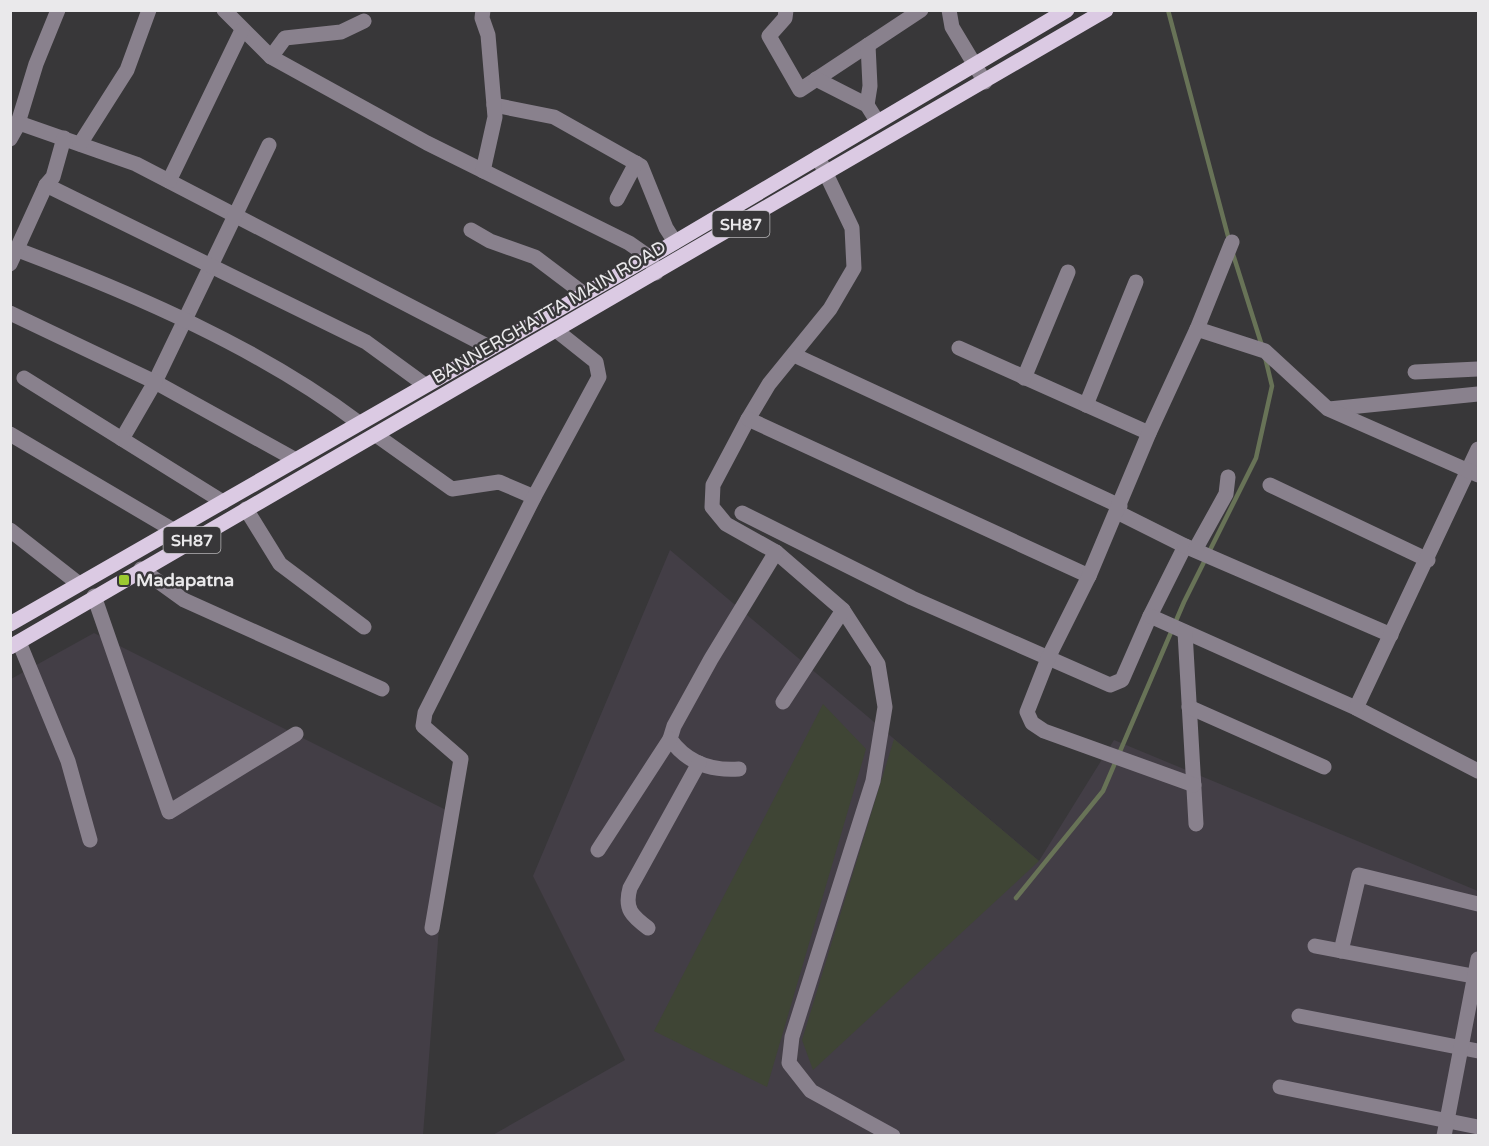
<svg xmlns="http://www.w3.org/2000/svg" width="1489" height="1146" font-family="'Varela Round',sans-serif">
	<rect width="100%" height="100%" fill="#383739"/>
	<g fill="#433e46">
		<polygon points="670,550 1039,861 1114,740 1478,891 1478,1135 491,1136 625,1060 533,876"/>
		<polygon points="94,633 448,811 423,1135 11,1136 11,679"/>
	</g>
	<g fill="#3f4535">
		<polygon points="823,704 866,749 767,1087 654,1031"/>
		<polygon points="894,739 1039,861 813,1070 802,1040"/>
	</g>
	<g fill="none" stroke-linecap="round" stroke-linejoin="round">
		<g stroke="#687357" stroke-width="4.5">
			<polyline points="1168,10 1229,240"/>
			<polyline points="1232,251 1262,346"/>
			<polyline points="1016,898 1103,791 1184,602 1256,458 1272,386 1265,357"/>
		</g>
		<g stroke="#89818d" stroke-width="15">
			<polyline points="224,10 271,57 427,143 629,243 649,257 656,273"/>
			<polyline points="786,10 785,18 769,36 800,90 921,10"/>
			<polyline points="949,10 952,27 985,82"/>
			<polyline points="271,57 285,38 341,32 364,21"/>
			<polyline points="816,79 867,105 877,121"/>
			<polyline points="494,105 554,117 641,166 666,228 675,242"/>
			<polyline points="867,105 870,86 868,45"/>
			<polyline points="18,123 36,64 58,10"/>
			<polyline points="10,139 19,123 136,164 489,347"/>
			<polyline points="80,144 127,70 149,10"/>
			<polyline points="269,145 155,382 296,460"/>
			<polyline points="818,157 852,228 854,268 830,309 769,384 748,419 713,485 712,507 726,524 776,552 843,610 878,664 885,707 873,781 792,1037 789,1063 811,1091 893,1136"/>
			<polyline points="483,171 495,117 488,35 482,18 483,10"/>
			<polyline points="169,181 242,30"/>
			<polyline points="46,185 366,342 425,385"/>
			<polyline points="617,199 636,163"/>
			<polyline points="471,230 490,241 535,257 584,294"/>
			<path d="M18,250C134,294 260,348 359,423"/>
			<polyline points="10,264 46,185 53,177 64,138"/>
			<polyline points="10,313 155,382 122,439"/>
			<polyline points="1197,329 1232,242"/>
			<polyline points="959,348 1149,433"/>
			<polyline points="794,355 1120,506"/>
			<polyline points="1415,372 1478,369"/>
			<polyline points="24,378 223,502"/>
			<polyline points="1024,378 1068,272"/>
			<polyline points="1086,405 1136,282"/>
			<polyline points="1329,409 1478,394"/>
			<polyline points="748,419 1089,576"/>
			<polyline points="10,434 173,530"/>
			<polyline points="376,435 452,489 499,482 534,497"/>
			<polyline points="1270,485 1428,560"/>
			<polyline points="246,509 280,564 364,627"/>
			<polyline points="742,513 912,598 1110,685 1122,680 1150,616 1185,546 1117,512"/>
			<polyline points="10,530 79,584"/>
			<polyline points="1185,546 1391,635"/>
			<polyline points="1195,550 1226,494 1228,477"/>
			<polyline points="141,569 184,600 382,689"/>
			<polyline points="94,596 169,812 296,734"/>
			<polyline points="1150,616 1356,708 1478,771"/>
			<polyline points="1185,632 1196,824"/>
			<polyline points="19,642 68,761 90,840"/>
			<polyline points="783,702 843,610"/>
			<polyline points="1189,707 1324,767"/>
			<polyline points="1356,708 1478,449"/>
			<path d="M739,769C711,771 687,763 670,739L674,726L711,659L776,552"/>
			<polyline points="1194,785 1044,731 1032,723 1027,712 1049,656 1089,576 1149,433 1197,329 1265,351 1328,409 1478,475"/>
			<polyline points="598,850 670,739"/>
			<polyline points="432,928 461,759 423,726 425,713 534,497 599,377 596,362 557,331"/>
			<path d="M648,928C632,916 624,909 630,888L699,763"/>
			<polyline points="1315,946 1478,977"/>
			<polyline points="1341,951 1359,875 1478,904"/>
			<polyline points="1299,1016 1478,1051"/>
			<polyline points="1280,1087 1478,1127"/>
			<polyline points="1444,1136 1478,959"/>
		</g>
		<g stroke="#dbcae3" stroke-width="15">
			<polyline points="10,624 660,251 1067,10"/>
			<polyline points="10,647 1106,10"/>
		</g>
	</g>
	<rect fill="#9cca32" stroke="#383739" stroke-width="2" x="118" y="574" width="12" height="12" rx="3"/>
	<g text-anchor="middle" stroke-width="5" stroke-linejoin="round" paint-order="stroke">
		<g fill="#383739" stroke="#b5b4b6" stroke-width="1.5">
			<rect x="712.5" y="211" width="57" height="26" rx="4.5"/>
			<rect x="163.5" y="527" width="57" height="26" rx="4.5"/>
		</g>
		<g font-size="16" font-weight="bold" fill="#eae9eb">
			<text x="741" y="230">SH87</text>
			<text x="192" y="546">SH87</text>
		</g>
		<g font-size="18" fill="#eae9eb" stroke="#383739">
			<text transform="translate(549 312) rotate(-30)" y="6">BANNERGHATTA MAIN ROAD</text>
		</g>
		<g font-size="18" font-weight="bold" fill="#eae9eb" stroke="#383739" text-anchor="start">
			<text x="136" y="586">Madapatna</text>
		</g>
	</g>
	<rect width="1489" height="1146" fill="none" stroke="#eae9eb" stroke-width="24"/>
</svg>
